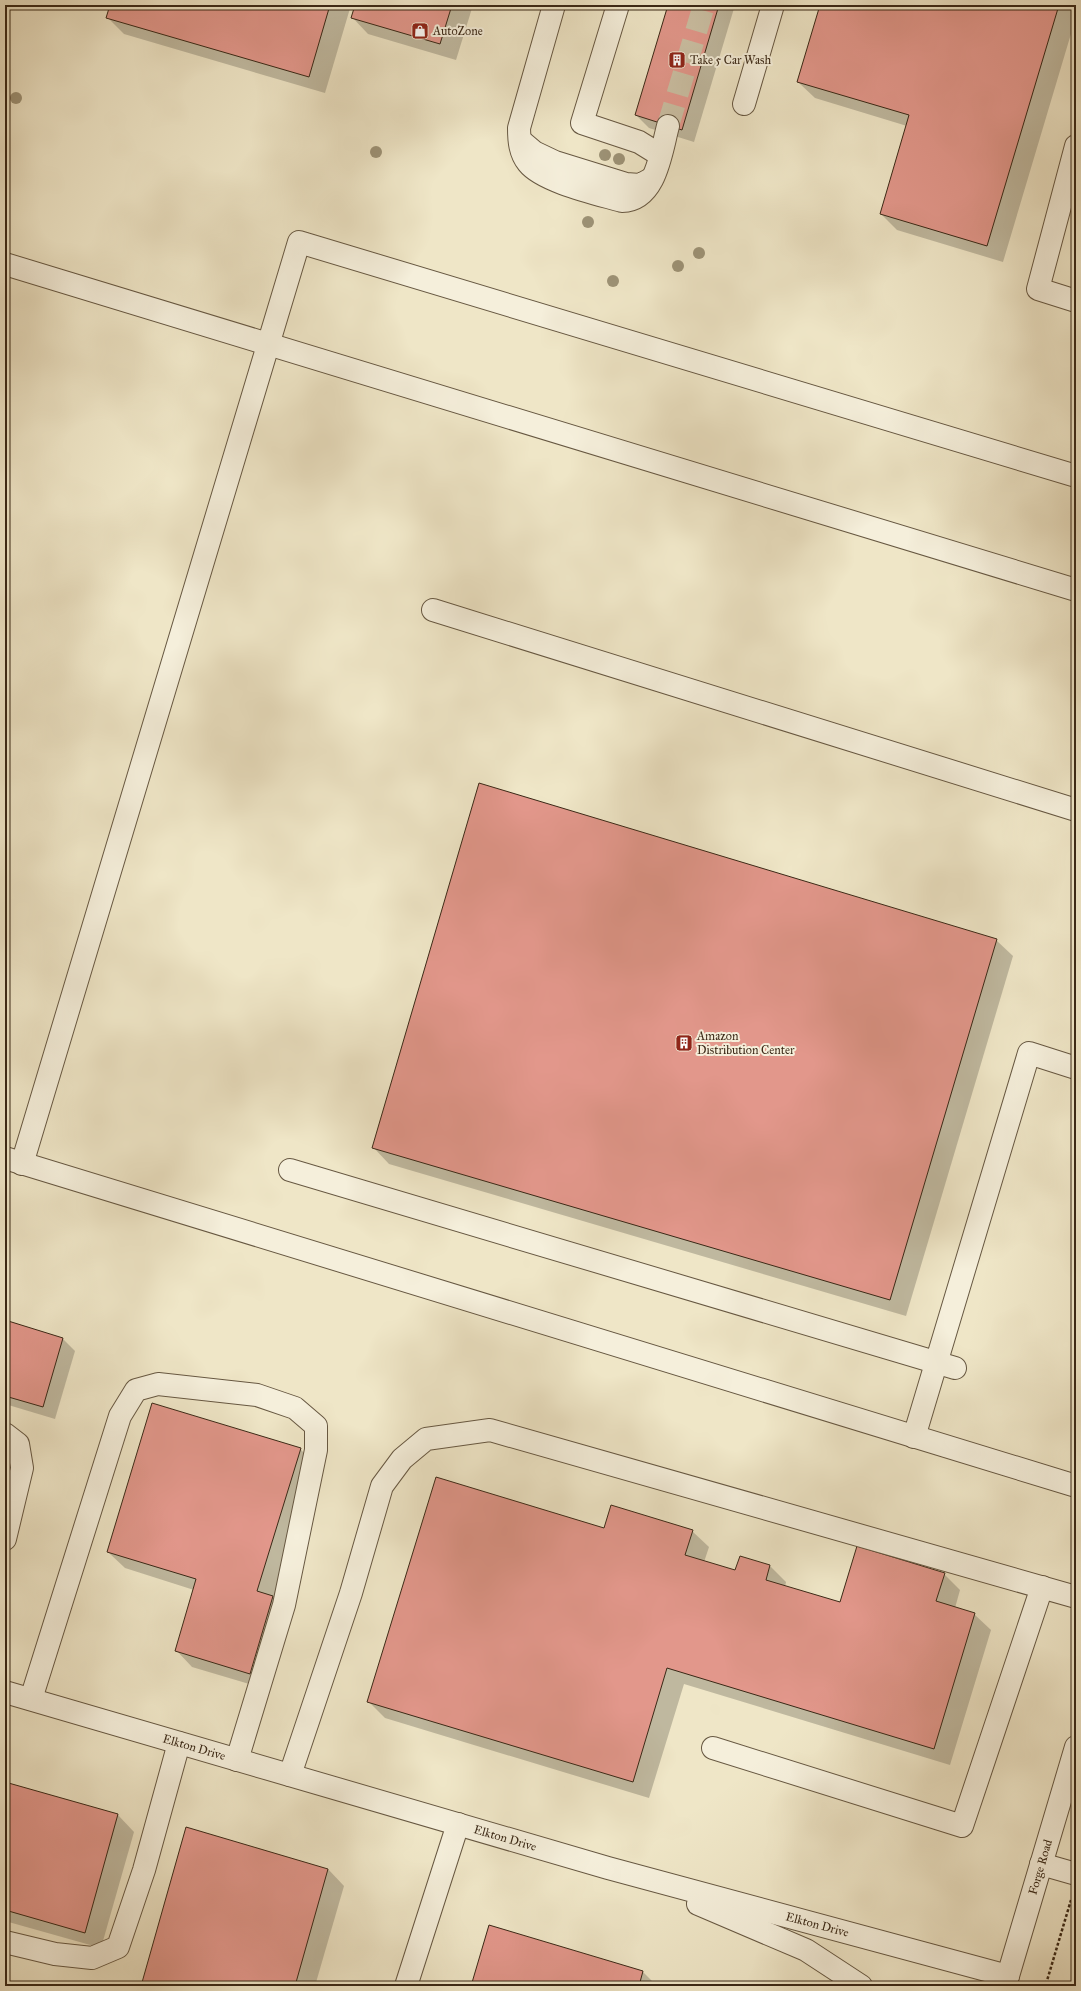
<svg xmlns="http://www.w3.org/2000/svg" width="1081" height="1991" font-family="'IM FELL Great Primer',serif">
	<rect width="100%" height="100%" fill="#efe6c7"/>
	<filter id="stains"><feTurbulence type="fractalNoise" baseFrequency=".005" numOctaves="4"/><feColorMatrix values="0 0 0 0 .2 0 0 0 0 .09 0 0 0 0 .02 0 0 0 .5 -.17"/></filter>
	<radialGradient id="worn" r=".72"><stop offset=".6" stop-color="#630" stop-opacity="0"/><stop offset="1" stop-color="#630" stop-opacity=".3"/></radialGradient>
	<g fill="#0003">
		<polygon points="111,5 351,5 325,93 124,34 107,17"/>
		<polygon points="356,5 473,5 456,60 368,34 352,17"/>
		<polygon points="669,5 735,5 694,142 649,128 636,115"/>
		<polygon points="821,5 1076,5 1076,17 1003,262 897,230 881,214 907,126 815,98 798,82"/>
		<polygon points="996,940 1013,956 906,1316 389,1164 373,1147"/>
		<polygon points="5,1322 63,1339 75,1351 55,1419 5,1404"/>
		<polygon points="300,1449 317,1465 266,1689 192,1667 176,1650 194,1590 125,1568 108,1552"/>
		<polygon points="605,1529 692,1531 709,1547 704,1562 736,1572 770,1566 786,1582 785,1587 841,1604 944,1574 960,1590 955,1608 974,1614 991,1630 950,1765 684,1684 649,1798 385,1718 369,1702"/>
		<polygon points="5,1783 118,1815 134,1832 101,1948 5,1921"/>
		<polygon points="328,1869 344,1886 315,1986 142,1986"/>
		<polygon points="489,1926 643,1972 657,1986 472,1986"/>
	</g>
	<g fill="#e2978b" stroke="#3a2816">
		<polygon points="110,5 330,5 309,77 106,18"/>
		<polygon points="355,5 452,5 440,44 351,18"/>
		<polygon points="668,5 719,5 682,130 635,115"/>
		<polygon points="820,5 1059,5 987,246 880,214 909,115 797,82"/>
		<polygon points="479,783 997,939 890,1300 372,1148"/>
		<polygon points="5,1320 63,1338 43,1407 5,1396"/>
		<polygon points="152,1403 301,1448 257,1591 273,1596 250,1674 175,1651 196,1579 107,1552"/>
		<polygon points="436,1477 604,1528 611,1505 693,1530 685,1555 735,1570 740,1556 770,1565 766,1580 840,1602 857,1546 945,1573 936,1601 975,1613 934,1749 667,1668 633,1782 367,1702"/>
		<polygon points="5,1782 118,1814 85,1933 5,1910"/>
		<polygon points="186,1827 328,1869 295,1986 141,1986"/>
		<polygon points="489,1925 643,1971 639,1986 471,1986"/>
	</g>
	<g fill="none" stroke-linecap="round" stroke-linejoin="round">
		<polyline stroke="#cbc0a4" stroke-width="22" stroke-dasharray="22 11" stroke-linecap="butt" points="668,126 704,5"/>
		<g stroke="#675842" stroke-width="24">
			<g id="minor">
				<path d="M554,5L519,128C519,141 520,153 528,163C543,182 598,194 622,201C656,200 661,152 668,126"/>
				<polyline points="618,5 582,123 639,142 660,155"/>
				<polyline points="744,104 773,5"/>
				<polyline points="521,141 534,152 555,162 626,184 640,185 651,179"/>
				<polyline points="1076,146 1038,289 1076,301"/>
				<polyline points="5,264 1076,590"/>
				<polyline points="433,610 1076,810"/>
				<polyline points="5,1158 1076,1486"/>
				<polyline points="22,1164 299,242 1076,476"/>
				<polyline points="290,1170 955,1368"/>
				<polyline points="5,1434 18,1444 22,1468 5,1539"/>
				<polyline points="914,1437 1029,1053 1076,1068"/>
				<path id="s1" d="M5,1692L608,1868L1008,1976"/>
				<polyline points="31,1699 120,1416 136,1390 158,1384 257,1395 295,1408 316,1426 316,1450 284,1605 237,1760"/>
				<polyline points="713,1748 962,1826 1042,1587"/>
				<polyline points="290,1775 351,1593 382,1486 402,1459 426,1439 490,1430 1076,1597"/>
				<polyline points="1041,1864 1076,1874"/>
				<polyline points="698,1904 806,1950 861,1986"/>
				<polyline points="5,1942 55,1954 92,1958 118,1947 144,1870 179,1743"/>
				<polyline points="406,1986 458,1824"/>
				<path id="s2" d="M1005,1986L1076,1747"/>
			</g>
		</g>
		<polyline stroke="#3a2816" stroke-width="2.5" stroke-dasharray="3 2" stroke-linecap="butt" points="1046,1984 1071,1900"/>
		<use href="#minor" stroke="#f5efdb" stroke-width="22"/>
	</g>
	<g fill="#9d9377">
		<circle cx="16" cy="98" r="6"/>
		<circle cx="376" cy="152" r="6"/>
		<circle cx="605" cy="155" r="6"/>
		<circle cx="619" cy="159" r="6"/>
		<circle cx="588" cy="222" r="6"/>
		<circle cx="699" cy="253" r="6"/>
		<circle cx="678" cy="266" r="6"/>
		<circle cx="613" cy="281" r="6"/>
	</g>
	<defs>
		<g id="shop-square" transform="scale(0.9)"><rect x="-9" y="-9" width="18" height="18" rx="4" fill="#8f2418" stroke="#f5efdb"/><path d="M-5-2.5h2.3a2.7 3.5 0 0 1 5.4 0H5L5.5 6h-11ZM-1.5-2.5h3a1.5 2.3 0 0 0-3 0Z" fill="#fff"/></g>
		<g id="building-square" transform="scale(0.9)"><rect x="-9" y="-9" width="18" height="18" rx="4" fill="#8f2418" stroke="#f5efdb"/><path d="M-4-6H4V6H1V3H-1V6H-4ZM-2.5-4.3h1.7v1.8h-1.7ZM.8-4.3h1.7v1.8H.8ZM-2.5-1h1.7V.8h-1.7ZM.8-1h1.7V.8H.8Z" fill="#fff"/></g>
	</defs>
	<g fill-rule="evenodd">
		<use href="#shop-square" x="420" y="31"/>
		<use href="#building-square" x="677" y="60"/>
		<use href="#building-square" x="684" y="1043"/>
	</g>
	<g text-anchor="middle" stroke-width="4" stroke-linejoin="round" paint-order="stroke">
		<g font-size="12" fill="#3a2816" stroke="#f5efdb" text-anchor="start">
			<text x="433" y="35">AutoZone</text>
			<text x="690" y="64">Take 5 Car Wash</text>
			<text x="697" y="1040">Amazon<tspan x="697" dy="14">Distribution Center</tspan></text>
		</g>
		<g font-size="12" fill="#3a2816" stroke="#f5efdb">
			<text dy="4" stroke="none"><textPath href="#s1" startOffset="197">Elkton Drive</textPath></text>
			<text dy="4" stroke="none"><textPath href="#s1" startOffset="521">Elkton Drive</textPath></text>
			<text dy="4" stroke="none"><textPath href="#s2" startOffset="124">Forge Road</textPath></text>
			<text dy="4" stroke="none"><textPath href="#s1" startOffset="845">Elkton Drive</textPath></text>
		</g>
	</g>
	<rect width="1081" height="1991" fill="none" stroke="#efe6c7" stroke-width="20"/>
	<rect x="6" y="6" width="1069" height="1979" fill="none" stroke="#3a2816" stroke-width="2"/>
	<rect x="10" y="10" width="1061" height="1971" fill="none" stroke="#3a2816"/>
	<rect width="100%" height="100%" filter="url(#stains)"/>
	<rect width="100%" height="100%" fill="url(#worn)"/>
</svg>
